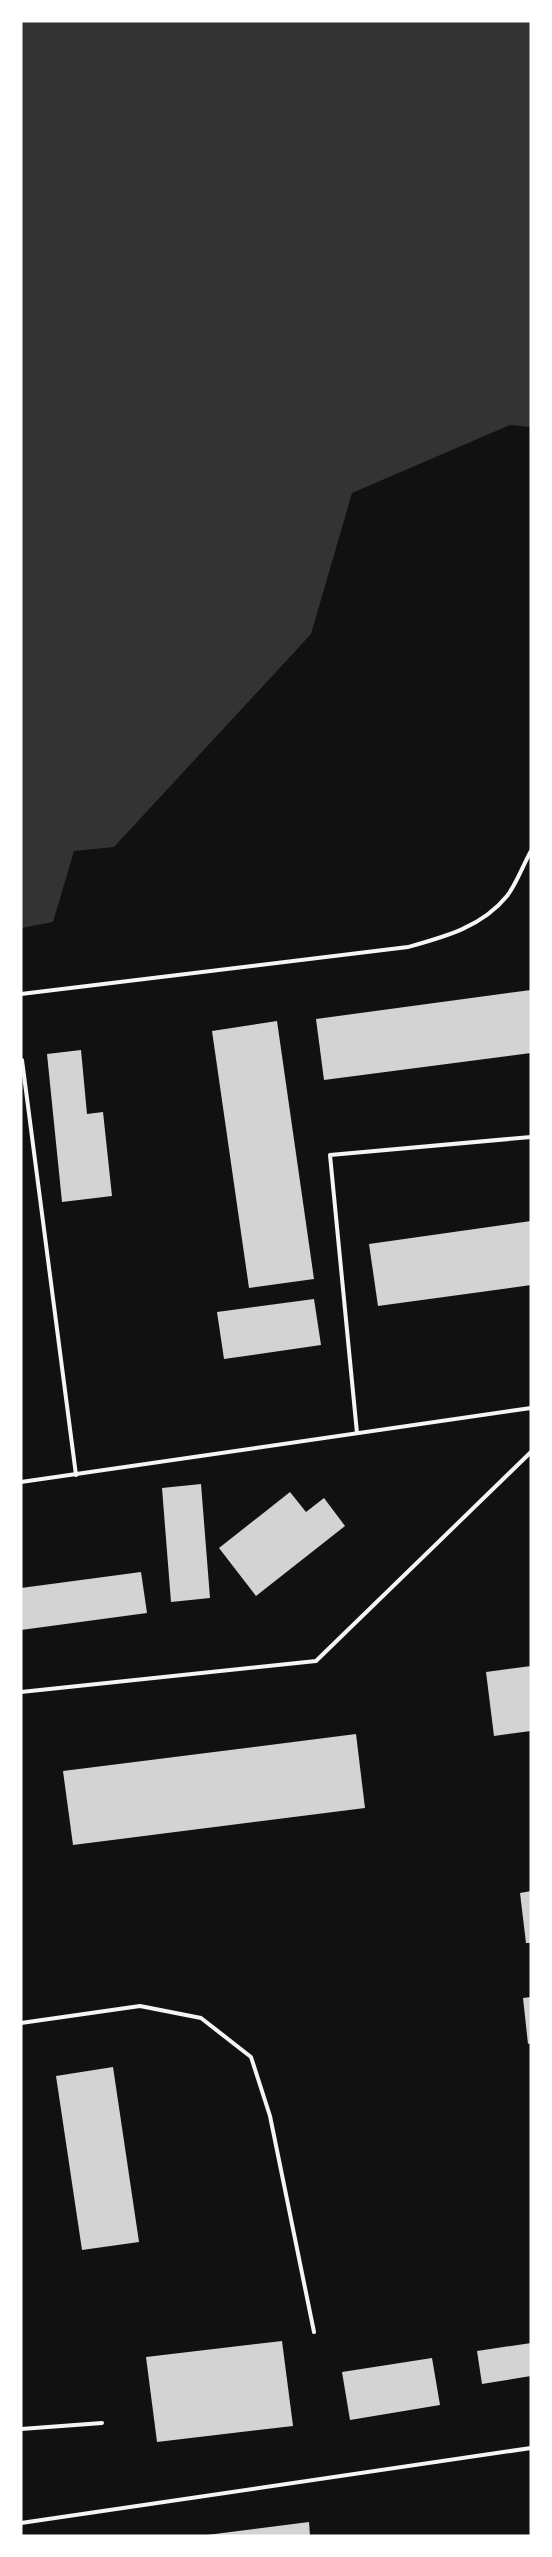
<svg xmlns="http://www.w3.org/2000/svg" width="552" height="2557" font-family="Karla,sans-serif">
	<rect width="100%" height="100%" fill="#111"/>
	<polygon fill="#333" points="21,21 531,21 531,427 510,425 352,493 311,634 114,847 74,851 53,922 21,928"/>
	<g fill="#d3d3d3">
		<polygon points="531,990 531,1053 324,1080 316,1019"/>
		<polygon points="277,1021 314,1279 249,1288 212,1031"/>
		<polygon points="81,1050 87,1114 103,1112 112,1196 62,1202 47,1054"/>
		<polygon points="531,1221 531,1285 378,1306 369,1244"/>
		<polygon points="314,1299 321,1345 224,1359 217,1312"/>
		<polygon points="201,1484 210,1598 171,1602 162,1488"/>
		<polygon points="290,1492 306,1512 324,1498 345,1526 256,1596 219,1548"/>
		<polygon points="141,1572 147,1613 21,1630 21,1588"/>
		<polygon points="531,1666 531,1731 494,1736 486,1672"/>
		<polygon points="356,1734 365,1808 73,1845 63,1771"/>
		<polygon points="531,1891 531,1943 526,1943 520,1893"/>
		<polygon points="531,1997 531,2043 528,2044 523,1998"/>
		<polygon points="113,2067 139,2242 82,2250 56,2076"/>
		<polygon points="282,2341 293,2426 157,2442 146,2357"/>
		<polygon points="531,2343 531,2376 482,2384 477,2351"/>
		<polygon points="432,2358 440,2405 350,2420 342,2372"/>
		<polygon points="309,2522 310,2536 207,2536 207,2535"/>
	</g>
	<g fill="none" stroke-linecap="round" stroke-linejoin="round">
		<g stroke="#f5f5f5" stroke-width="4">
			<path d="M21,994L408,947C444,937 482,927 507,896C517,883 523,865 531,851"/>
			<polyline points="22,1060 76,1475"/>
			<polyline points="357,1433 330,1155 531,1137"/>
			<polyline points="21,1482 531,1408"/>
			<polyline points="21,1692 316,1661 531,1452"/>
			<polyline points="21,2023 140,2006 201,2018 251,2057 270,2116 314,2332"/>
			<polyline points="21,2429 102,2423"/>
			<polyline points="21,2523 531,2448"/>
		</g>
	</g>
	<rect width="552" height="2557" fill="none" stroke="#ffffff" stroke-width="45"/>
</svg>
